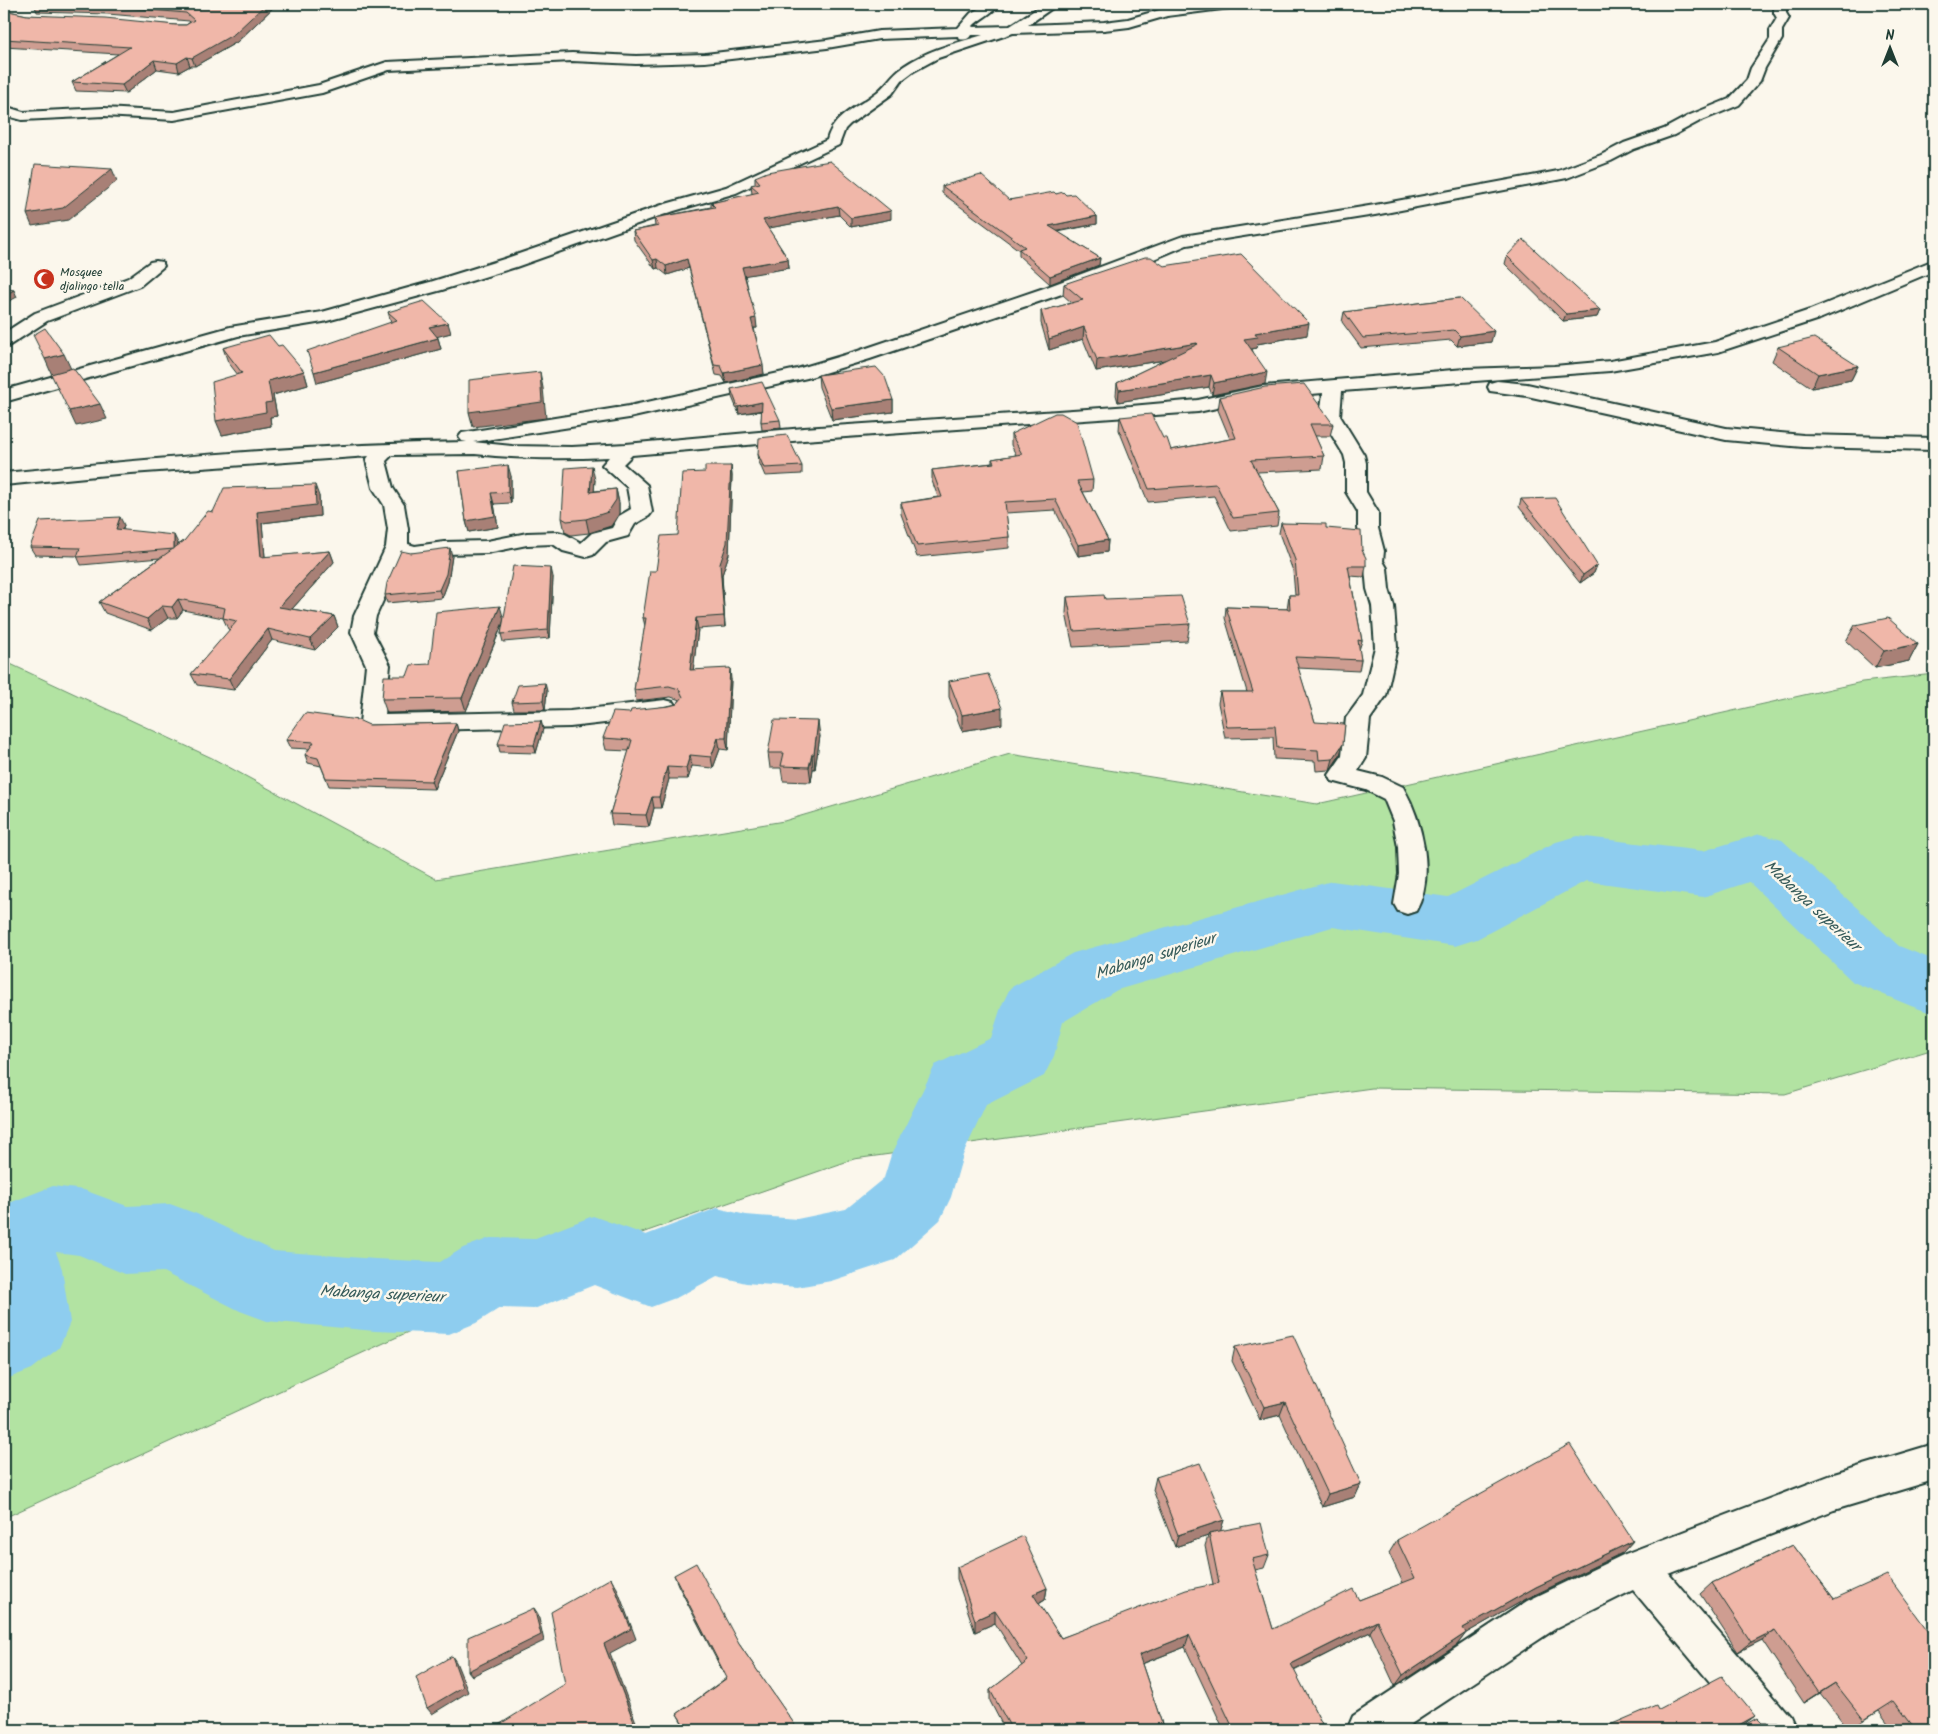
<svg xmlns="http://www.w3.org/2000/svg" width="1938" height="1734" font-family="Kalam,sans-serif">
	<rect width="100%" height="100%" fill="#fbf7ec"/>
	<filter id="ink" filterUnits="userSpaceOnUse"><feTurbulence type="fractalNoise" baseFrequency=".02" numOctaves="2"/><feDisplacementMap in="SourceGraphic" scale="10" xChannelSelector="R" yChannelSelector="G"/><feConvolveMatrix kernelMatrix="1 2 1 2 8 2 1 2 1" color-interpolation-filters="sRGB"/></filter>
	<g filter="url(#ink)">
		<polygon fill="#b2e3a2" stroke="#68906b" points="4,661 212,758 436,879 784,821 1010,754 1317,804 1862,682 1934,674 1934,1049 1785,1094 1372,1088 854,1159 593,1250 534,1274 4,1518"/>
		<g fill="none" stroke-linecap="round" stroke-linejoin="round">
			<polygon fill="#8ecdef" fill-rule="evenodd" points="1760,834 1782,840 1899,946 1934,960 1934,1014 1911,1006 1853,982 1749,882 1703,897 1586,881 1477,939 1455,946 1332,927 1117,990 1063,1022 1054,1056 1044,1076 986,1105 963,1155 951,1197 940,1220 895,1260 831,1281 797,1287 746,1283 717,1276 678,1297 651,1307 594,1285 534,1309 500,1308 476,1323 449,1334 375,1331 267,1321 240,1311 163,1272 125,1274 79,1255 56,1252 62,1269 70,1322 59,1348 32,1369 4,1380 4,1205 53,1186 84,1190 127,1206 170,1204 197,1214 274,1251 375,1259 440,1262 463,1248 490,1238 533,1239 593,1216 646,1235 717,1208 746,1215 797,1219 846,1209 884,1178 891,1155 935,1065 991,1038 1001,1007 1010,988 1073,953 1332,881 1448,897 1556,842 1578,836 1703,851"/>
			<g stroke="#1f3d34" stroke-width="4">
				<g id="minor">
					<path d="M987,4H1000C992,14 980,18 972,27L1010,26L1044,4H1058L1028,25L1104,22L1128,19L1166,8L1202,4H1236L1230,8L1167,16L1129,27L1104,30L1013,33L938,58L914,71L902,80L892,94L850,124L845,129L839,145L736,193L674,211L516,267L442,290L323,322L238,336L4,402V390L230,327L322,312L430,282L504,259L662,205L726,187L827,140C833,116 856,108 873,95C886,87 891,74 904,66C927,50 956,43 983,35H971C968,40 965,40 959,39L958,36L879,39L827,48L705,62L636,64L572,61L389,70L322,93L174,120L104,116L22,120L4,115V106L23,112L104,108L174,112L319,85L387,62L572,53L636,56L705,54L827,40L879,31L958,28L971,13Z"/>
					<path d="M1774,4H1786V13L1789,18L1782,30V39L1765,68L1760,81L1739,105L1700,121L1674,135L1634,149L1611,161L1567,178L1375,215L1187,245L1123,272L1056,296L870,359L807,378L629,418L473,442L512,446L572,447L626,444L804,428L1131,406L1198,400L1263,386L1465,369L1554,366L1610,361L1715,342L1810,310L1934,260V271L1822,318L1718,352L1610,371L1342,391L1340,416L1364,455L1366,463V492L1378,512V528L1384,551L1383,561L1387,568L1389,589L1394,606L1397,647L1386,696L1370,719L1366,758L1358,771L1382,777L1403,787C1422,820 1436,876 1416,911L1407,914L1398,911L1394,904L1399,874L1398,847L1393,821L1384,799L1366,790L1332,781L1329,775L1342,756L1346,718L1363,695L1375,647L1372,606L1367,589L1365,568L1361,561L1362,551L1358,528V512L1346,492V463L1344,455L1320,416L1323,393L1263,398L1198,412L804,440L632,455L623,464L647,485L652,512L649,516L635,524L628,536L606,542L593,555L586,557L563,551L553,544L527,545L487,553L444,554L413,559L403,557L376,616L373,632L390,665L385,715L570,711L665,700L673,702L677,708L673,714L665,716L570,727L372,731L364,729L360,723L366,665L351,632L354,616L386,547L388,529L384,505L373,488L366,460L369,456L117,474L4,485V473C158,458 312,444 467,442L462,441L459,437L462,433L629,406L797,369L858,351L1044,288L1183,236L1375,205L1558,171L1601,155L1624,143L1664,129L1690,115L1729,99L1747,80L1751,68L1770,39V30L1777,18L1774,13ZM475,454C520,459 564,459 609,457L602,465L627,487L631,509L619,516L612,528L592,533L581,543L565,534L558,532L527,533L487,541L444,542L415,546L408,544V529L404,505L393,488L386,461L392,455Z"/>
					<polygon points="156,261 162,262 164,266 140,286 47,321 10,345 4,346 4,333 35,313 128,278 150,262"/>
					<polygon points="1497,381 1527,384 1726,428 1803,435 1934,438 1934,450 1803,447 1726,440 1527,396 1490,391 1488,387 1490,383"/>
					<polygon points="1934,1444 1934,1480 1834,1510 1669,1574 1790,1716 1796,1730 1750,1730 1633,1590 1555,1629 1402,1730 1347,1730 1353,1716 1527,1601 1625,1554 1834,1474"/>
				</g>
			</g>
			<use href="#minor" fill="#fbf7ec" fill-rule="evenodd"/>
		</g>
		<g fill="#ce9d91" stroke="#1f3d34">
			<polygon points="34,4 277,4 237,42 195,66 190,66 179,72 157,69 126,93 76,91 72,82 118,54 4,47 4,10 27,15 176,25 186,25 190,22 189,21 108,14 37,12"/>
			<polygon points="755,177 891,219 851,227 839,215 768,228 788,259 789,268 745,275 757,328 754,328 764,374 726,383 722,376 716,375 689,268 667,275 658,268 655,269 634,240 633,231 655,226 654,218 711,207 711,203 752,194 751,185 755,184"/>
			<polygon points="942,186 1009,200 1056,194 1066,195 1097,216 1097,224 1058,232 1100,258 1099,265 1050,284 1019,256 1019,250 942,193"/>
			<polygon points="1507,256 1600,310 1597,317 1563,321 1505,264"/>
			<polygon points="1164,266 1307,335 1257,344 1256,348 1252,349 1265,384 1212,395 1209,387 1118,402 1116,395 1117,383 1165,360 1096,371 1083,339 1049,350 1041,323 1041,311 1072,303 1063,295 1064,284"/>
			<polygon points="1460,298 1491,342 1457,346 1451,340 1361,348 1342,322 1344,312"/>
			<polygon points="388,312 451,333 437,336 438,338 441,349 317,383 391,322"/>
			<polygon points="278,346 304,371 308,385 273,395 277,416 270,417 271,426 222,435 238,375 228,362 223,348"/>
			<polygon points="1778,347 1858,366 1851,380 1812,388 1772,361"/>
			<polygon points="818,375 893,400 893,412 832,420 819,387"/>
			<polygon points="731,389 780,420 781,428 762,430 761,422 762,411 739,414 732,397"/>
			<polygon points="1220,397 1333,424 1330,436 1315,436 1324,456 1322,469 1257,472 1279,513 1277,526 1231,531 1214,496 1148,502 1119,430 1120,417 1163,438 1171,450 1230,439 1218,410"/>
			<polygon points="1011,434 1093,480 1092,491 1083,492 1108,540 1107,552 1078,556 1055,510 1006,513 1009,537 1009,548 917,557 901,514 901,503 938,497 932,481 932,470 992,463 992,459 1016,455 1011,445"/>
			<polygon points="758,454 802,466 802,474 765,476 759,462"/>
			<polygon points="731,466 732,476 729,554 722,575 725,627 698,629 693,670 731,679 728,750 720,749 713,768 692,766 688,779 669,779 661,808 654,808 649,827 612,825 610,814 629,751 606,750 603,738 630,713 677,704 680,700 671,697 636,701 634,690 645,626 643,618 656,571 678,535 705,472"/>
			<polygon points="459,471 511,476 511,503 494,504 498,527 469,532 466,521"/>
			<polygon points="595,480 594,491 616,489 619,503 619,514 611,526 589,533 571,535 565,532 562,518"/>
			<polygon points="319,496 320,516 262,523 265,557 330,551 334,562 292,609 334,616 338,627 315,650 272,640 234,690 197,685 191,674 230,630 228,629 223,618 183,610 177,618 168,618 152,630 105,613 99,602 160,558 81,565 77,556 35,555 30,547 124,525 123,530 178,543 178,545 184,541 213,512"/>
			<polygon points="1521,499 1597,565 1594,573 1580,583 1519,507"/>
			<polygon points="1281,523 1326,528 1362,550 1366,566 1364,577 1350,576 1362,641 1359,650 1361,660 1359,671 1298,668 1315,722 1340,755 1330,770 1316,771 1315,761 1274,759 1273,737 1225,738 1218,703 1220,692 1247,692 1225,618 1226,607 1287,609 1289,595 1295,595 1293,571 1279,533"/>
			<polygon points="411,553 452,556 448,582 442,598 387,603 385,595"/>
			<polygon points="553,577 550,638 503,642 501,634 504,621 466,711 387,713 382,699 407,676 430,664 504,619"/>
			<polygon points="1067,597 1105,599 1190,624 1187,641 1073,647 1066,613"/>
			<polygon points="1855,625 1918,644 1909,661 1875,668 1846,641"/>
			<polygon points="949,681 1002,724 962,731 949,697"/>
			<polygon points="547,691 545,710 514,710 512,702"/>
			<polygon points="541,721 543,729 536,753 500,752 498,744"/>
			<polygon points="456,723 458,731 434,789 329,786 321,766 308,763 305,755 309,749 290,748 286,740 369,725"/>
			<polygon points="820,736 815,769 813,769 811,782 783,781 781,768 770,768 768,753"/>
			<polygon points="1235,1347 1361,1484 1355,1497 1322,1507 1280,1415 1260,1420 1232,1361"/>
			<polygon points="1156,1477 1224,1520 1220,1531 1269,1555 1264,1568 1255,1570 1273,1629 1359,1600 1403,1583 1389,1553 1397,1540 1633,1541 1622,1553 1526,1599 1466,1633 1457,1645 1395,1686 1370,1632 1294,1671 1322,1724 1318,1730 1224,1730 1185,1647 1142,1664 1164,1730 1005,1730 990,1701 990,1690 1022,1666 995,1623 975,1632 957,1579 957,1567 1047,1588 1045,1600 1039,1604 1061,1638 1213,1584 1205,1546 1208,1536 1175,1547 1153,1490"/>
			<polygon points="1793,1545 1934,1730 1893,1730 1879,1711 1849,1730 1820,1693 1804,1703 1762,1640 1738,1652 1700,1594 1712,1583"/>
			<polygon points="674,1575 739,1644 798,1730 686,1730 677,1714 726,1678 678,1585"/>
		</g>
		<g fill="#a88076" stroke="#1f3d34">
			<polygon points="266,4 277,4 237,42 195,66 192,58"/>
			<polygon points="187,57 190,66 179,72 177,63"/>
			<polygon points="154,60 157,69 126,93 122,85"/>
			<polygon points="112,169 117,181 68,220 32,226 27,214"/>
			<polygon points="838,206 839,215 764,229 763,220"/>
			<polygon points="891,211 891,219 851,227 851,218"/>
			<polygon points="1097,216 1097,224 1048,233 1049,226"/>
			<polygon points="1100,258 1099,265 1050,284 1050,276"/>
			<polygon points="657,259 658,268 655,269 653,260"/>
			<polygon points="687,259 689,268 667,275 666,266"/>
			<polygon points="788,259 789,268 743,276 742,267"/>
			<polygon points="14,290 17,297 4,304 4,295"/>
			<polygon points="1600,310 1597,317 1563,321 1566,314"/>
			<polygon points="756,318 757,328 752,328 751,319"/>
			<polygon points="448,323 451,333 432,338 429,327"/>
			<polygon points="1309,323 1307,335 1257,344 1256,348 1243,351 1244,339 1255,333"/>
			<polygon points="1084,327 1083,339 1049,350 1049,339"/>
			<polygon points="1494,331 1491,342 1457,346 1460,336"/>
			<polygon points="438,338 441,349 317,383 314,372"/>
			<polygon points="1197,343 1196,355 1096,371 1097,360"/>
			<polygon points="64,354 71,369 52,375 45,359"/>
			<polygon points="763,365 764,374 726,383 724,373"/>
			<polygon points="1858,366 1851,380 1812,388 1818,374"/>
			<polygon points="304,371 308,385 273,395 277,416 270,417 271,426 222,435 216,421 265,403 268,381"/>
			<polygon points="540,372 543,388 546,418 473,427 469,412"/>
			<polygon points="1267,372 1265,384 1212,395 1214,383"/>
			<polygon points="1211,375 1209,387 1118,402 1119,390"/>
			<polygon points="893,400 893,412 832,420 831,408"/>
			<polygon points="762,402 763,410 739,414 738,407"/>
			<polygon points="100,404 107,419 76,426 69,411"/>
			<polygon points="508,465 511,476 511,503 508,492"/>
			<polygon points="592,466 595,480 593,506 590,492"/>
			<polygon points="731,466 732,476 729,554 722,575 725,627 724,616 720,564"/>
			<polygon points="315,485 319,496 320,516 262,523 266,568 261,557 257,512"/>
			<polygon points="616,489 619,503 619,514 611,526 589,533 586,519"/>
			<polygon points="491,493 494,504 498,527 469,532 466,521"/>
			<polygon points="120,517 124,525 120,537 116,529"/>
			<polygon points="174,535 178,543 177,557 174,549"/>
			<polygon points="1108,540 1107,552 1078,556 1078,545"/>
			<polygon points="450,548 452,556 448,582 442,598 439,590"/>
			<polygon points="330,551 334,562 284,618 279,607"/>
			<polygon points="1597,565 1594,573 1580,583 1583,575"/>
			<polygon points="551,568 553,577 550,638 548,630"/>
			<polygon points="178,599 183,610 177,618 172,607"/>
			<polygon points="162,606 168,618 152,630 147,619"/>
			<polygon points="500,606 504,620 466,711 462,698"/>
			<polygon points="334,616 338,627 315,650 310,639"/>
			<polygon points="696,618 698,629 692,681 690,670"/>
			<polygon points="268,629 272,640 234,690 229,679"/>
			<polygon points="1918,644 1909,661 1875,668 1884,651"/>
			<polygon points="730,668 731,679 728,750 726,738"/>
			<polygon points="545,683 547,691 545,710 543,701"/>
			<polygon points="1002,708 1002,724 962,731 962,715"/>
			<polygon points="541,721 543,729 536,753 534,745"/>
			<polygon points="818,721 820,736 815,769 814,754"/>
			<polygon points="456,723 458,731 434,789 431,781"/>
			<polygon points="718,738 720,749 713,768 711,757"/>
			<polygon points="1343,744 1340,755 1330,770 1333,759"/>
			<polygon points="812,754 813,769 811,782 809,767"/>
			<polygon points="690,755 692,766 688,779 686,768"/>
			<polygon points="667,767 669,779 661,808 659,797"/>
			<polygon points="652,797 654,808 649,827 646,815"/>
			<polygon points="1285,1402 1280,1415 1260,1420 1264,1407"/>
			<polygon points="1361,1484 1355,1497 1322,1507 1328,1494"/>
			<polygon points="1224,1520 1220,1533 1209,1533 1208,1536 1175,1547 1178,1535"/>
			<polygon points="1633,1541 1622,1553 1526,1599 1454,1640 1463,1628 1536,1587"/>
			<polygon points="611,1578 617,1588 636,1639 610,1653 639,1730 637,1730 604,1644"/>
			<polygon points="1047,1588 1045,1600 1032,1607 1033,1594"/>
			<polygon points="534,1608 538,1614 544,1641 472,1676 468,1671"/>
			<polygon points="995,1611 995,1623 975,1632 975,1620"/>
			<polygon points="1377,1621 1370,1632 1285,1675 1291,1664"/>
			<polygon points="1775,1630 1762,1640 1738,1652 1751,1642"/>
			<polygon points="1466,1633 1457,1645 1395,1686 1403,1675"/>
			<polygon points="1189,1635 1185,1647 1136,1666 1139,1655"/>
			<polygon points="452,1656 456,1662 468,1692 432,1714 427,1708"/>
			<polygon points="1835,1683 1820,1693 1804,1703 1819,1693"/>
			<polygon points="1755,1716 1743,1725 1734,1730 1730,1730"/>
			<polygon points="1322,1724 1318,1730 1310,1730"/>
		</g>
		<g fill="#f0b7a9" stroke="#1f3d34">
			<polygon points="34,4 266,4 234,34 192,58 187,57 177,63 154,60 122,85 72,82 130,47 4,39 4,10 27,15 105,18 176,25 186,25 194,20 186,13 105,6"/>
			<polygon points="830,161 891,211 851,218 838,206 763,220 788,259 742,267 756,318 751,319 763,365 724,373 721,366 714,365 687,259 666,266 657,259 653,260 633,231 659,226 654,218 715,207 711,203 759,192 751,185 760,183 755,177 767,172"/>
			<polygon points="35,164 112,169 63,208 27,214"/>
			<polygon points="981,175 1009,200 1054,192 1056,194 1063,192 1066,195 1074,194 1097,216 1049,226 1100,258 1050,276 1019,249 1025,247 942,186"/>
			<polygon points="1523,239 1600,310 1566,314 1507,256"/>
			<polygon points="1241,254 1309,323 1255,333 1258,337 1244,339 1267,372 1214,383 1211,375 1119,390 1117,383 1198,344 1197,343 1097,360 1084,327 1049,339 1041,311 1083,300 1064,284 1145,257 1151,257 1164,266"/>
			<polygon points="4,288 14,290 4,295"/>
			<polygon points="1460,298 1494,331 1460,336 1454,330 1363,338 1344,312"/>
			<polygon points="424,301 448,323 429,327 438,338 314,372 307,351 397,320 388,312"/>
			<polygon points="45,328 64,354 45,359 33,335"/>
			<polygon points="269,335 278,346 282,345 304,371 268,381 272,402 265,403 266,412 216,421 212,382 242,373 223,348"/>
			<polygon points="1814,338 1858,366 1818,374 1778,347"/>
			<polygon points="876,367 885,377 893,400 831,408 818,375"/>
			<polygon points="73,368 100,404 69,411 51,374"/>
			<polygon points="540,372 542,402 469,412 469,380"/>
			<polygon points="762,382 780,420 761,422 762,402 738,407 731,389"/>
			<polygon points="1304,384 1333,424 1310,424 1324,456 1251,460 1279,513 1233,518 1216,484 1149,489 1120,417 1151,414 1163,438 1167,438 1171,450 1236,438 1220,397 1265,387"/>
			<polygon points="1055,413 1061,413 1077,422 1093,480 1077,481 1108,540 1078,545 1055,499 1005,502 1009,537 917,546 901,503 942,497 932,470 994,463 992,459 1022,454 1011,434"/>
			<polygon points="787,435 802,466 764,468 758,454 759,438"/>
			<polygon points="508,465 508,492 491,493 495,516 466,521 459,471"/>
			<polygon points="592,466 590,492 616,489 616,500 608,512 586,519 567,521 562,518 565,468"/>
			<polygon points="705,466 731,466 727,543 720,564 724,616 696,618 690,670 730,668 726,738 718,738 711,757 690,755 686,768 667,767 659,797 652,797 646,815 610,814 632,740 603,738 613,712 630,713 631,710 669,706 677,704 683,697 679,689 669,686 634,690 646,618 643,618 650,571 656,571 661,536 678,535 682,473 705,472"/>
			<polygon points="315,485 316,505 257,512 261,557 330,551 279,607 334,616 310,639 268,629 229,679 191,674 237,621 223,618 225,608 178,599 172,607 162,606 147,619 99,602 184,541 208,511 213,512 224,488"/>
			<polygon points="1555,498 1597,565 1583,575 1521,499"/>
			<polygon points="120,517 116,529 174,535 174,549 77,557 80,548 30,547 40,521"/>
			<polygon points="1281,523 1326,524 1326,528 1361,531 1362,550 1366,558 1366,566 1348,566 1362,641 1358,640 1361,660 1295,657 1315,722 1345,724 1343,744 1333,759 1319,760 1318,750 1277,748 1275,726 1227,727 1220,692 1253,692 1226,607 1290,609 1289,595 1298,595 1295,560"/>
			<polygon points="450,548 446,574 439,590 385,595 387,583 401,551 411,553"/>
			<polygon points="513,566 551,568 548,630 501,634"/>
			<polygon points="1104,595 1105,599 1181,596 1190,624 1074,631 1067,597"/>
			<polygon points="500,606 462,698 382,699 384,676 407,676 411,665 430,664 436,612"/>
			<polygon points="1888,618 1918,644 1884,651 1855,625"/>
			<polygon points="988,674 1002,708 962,715 949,681"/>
			<polygon points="545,683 543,701 512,702 518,685"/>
			<polygon points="305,713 358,720 369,725 456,723 431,781 326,778 318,758 305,755 314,742 286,740"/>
			<polygon points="774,720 818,721 814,754 812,754 809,767 781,766 784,753 768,753"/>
			<polygon points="541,721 534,745 498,744 505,722"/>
			<polygon points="1293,1335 1361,1484 1328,1494 1285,1402 1264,1407 1235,1347"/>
			<polygon points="1570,1444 1633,1541 1536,1587 1463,1628 1466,1633 1403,1675 1377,1621 1291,1664 1322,1724 1310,1730 1234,1730 1189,1635 1139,1655 1164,1730 1012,1730 990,1690 1028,1661 995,1611 975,1620 957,1567 1023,1536 1047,1588 1033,1594 1061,1638 1186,1590 1219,1583 1209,1533 1261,1523 1269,1555 1252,1559 1273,1629 1353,1589 1359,1600 1415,1578 1397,1540"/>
			<polygon points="1200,1463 1224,1520 1178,1535 1156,1477"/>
			<polygon points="1793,1545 1834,1599 1887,1575 1934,1639 1934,1730 1916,1730 1894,1701 1864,1720 1835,1683 1819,1693 1775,1630 1751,1642 1712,1583"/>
			<polygon points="696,1563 739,1644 793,1722 798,1730 687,1730 677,1714 727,1678 674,1575"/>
			<polygon points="611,1578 631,1629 604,1644 637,1730 492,1730 492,1729 565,1684 551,1612"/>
			<polygon points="534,1608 541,1635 468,1671 468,1637"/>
			<polygon points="452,1656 463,1687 427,1708 416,1677"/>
			<polygon points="1722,1676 1755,1716 1730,1730 1604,1730 1603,1728 1657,1705 1659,1709"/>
			<polygon points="1757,1718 1762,1723 1778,1723 1784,1730 1738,1730 1737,1729"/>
		</g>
	</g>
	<defs>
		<g id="mosque-disc" transform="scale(1.125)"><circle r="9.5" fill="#c8321e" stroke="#fbf7ec"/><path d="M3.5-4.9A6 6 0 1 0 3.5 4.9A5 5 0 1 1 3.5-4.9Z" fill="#fff"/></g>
	</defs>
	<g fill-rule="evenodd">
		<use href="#mosque-disc" x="44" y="279"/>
	</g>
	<g text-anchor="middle" stroke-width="5" stroke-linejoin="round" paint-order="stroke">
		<g font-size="12" fill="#1f3d34" stroke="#fbf7ec" text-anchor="start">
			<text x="60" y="276">Mosquee<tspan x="60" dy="14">djalingo tella</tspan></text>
		</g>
		<g font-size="16" font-style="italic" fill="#355a59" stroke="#fbf7ec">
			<text transform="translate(1813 905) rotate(43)" y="6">Mabanga superieur</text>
			<text transform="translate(1155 955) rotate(-17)" y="6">Mabanga superieur</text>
			<text transform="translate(382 1293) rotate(3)" y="6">Mabanga superieur</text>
		</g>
	</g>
	<rect width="1938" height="1734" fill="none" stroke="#fbf7ec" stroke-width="20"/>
	<rect x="10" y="10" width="1918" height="1714" fill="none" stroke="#1f3d34" stroke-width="2" filter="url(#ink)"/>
	<g transform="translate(1890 48)" stroke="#fbf7ec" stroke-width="4" paint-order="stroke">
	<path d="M0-4L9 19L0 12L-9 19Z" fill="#1f3d34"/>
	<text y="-8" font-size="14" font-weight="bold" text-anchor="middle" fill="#1f3d34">N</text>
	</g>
</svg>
